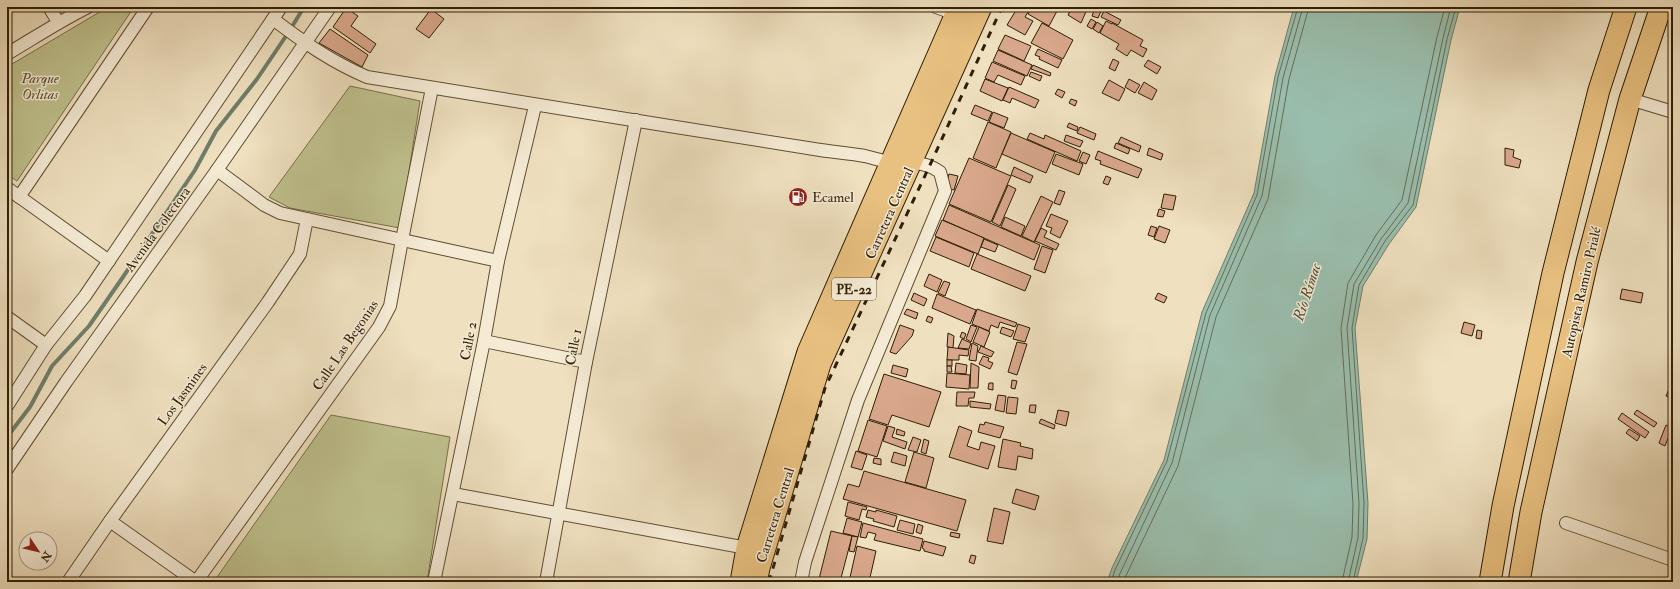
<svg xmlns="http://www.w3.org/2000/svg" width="1680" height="589" font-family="'IM FELL Double Pica',serif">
	<rect width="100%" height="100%" fill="#efe0bf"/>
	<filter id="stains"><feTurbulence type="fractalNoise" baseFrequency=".005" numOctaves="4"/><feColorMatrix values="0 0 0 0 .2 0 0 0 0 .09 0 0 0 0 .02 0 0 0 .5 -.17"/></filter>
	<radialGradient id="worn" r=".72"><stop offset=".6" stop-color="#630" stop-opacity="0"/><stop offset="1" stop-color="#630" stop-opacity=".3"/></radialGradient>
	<g fill="#bfc18e" stroke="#77704a">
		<polygon points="108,7 134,7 17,181 7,174 7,67"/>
		<polygon points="350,86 420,101 400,228 290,208 269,197"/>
		<polygon points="331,415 450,437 427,582 218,582 215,580"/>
	</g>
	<polygon fill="#9abead" stroke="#6f7e6a" points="1294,7 1460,7 1451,40 1416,207 1389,244 1363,286 1355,328 1368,503 1367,539 1356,582 1107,582 1112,568 1164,460 1202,312 1254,193 1275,76"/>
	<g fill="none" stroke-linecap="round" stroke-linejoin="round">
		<g stroke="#646e59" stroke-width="1">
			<polyline points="1111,582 1115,570 1167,461 1206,313 1257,195 1278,77 1298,7"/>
			<polyline points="1116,582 1172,463 1210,315 1262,196 1283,78 1303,7"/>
			<polyline points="1123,582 1178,466 1216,317 1268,199 1289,79 1309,7"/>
			<polyline points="1342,582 1352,537 1353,504 1341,328 1348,283 1376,235 1402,200 1437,37 1445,7"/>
			<polyline points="1348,582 1358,538 1359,503 1347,328 1354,284 1381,239 1408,203 1443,38 1451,7"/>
			<polyline points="1353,582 1363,538 1364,503 1352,328 1359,285 1385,241 1413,205 1447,39 1456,7"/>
		</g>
		<g stroke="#6f7e6a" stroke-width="4">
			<polyline points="293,25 304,7"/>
			<polyline points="7,437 30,407 52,366 89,326 123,277 195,170 216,131 257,79 286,36"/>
		</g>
	</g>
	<g fill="#d9a88c" stroke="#2f1e05">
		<polygon points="1018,7 1031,7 1025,17 1033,21 1025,35 1007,25"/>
		<polygon points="1033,7 1049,7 1057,11 1049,26 1028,14"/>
		<polygon points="1072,7 1088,7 1081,23 1068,15"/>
		<polygon points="346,8 358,16 351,26 376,44 370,53 333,27"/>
		<polygon points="1095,8 1101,11 1098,18 1092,16"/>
		<polygon points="431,9 444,19 429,38 416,29"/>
		<polygon points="1104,11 1121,20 1118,25 1101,17"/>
		<polygon points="1091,19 1096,22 1092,29 1087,26"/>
		<polygon points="1106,21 1112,24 1112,23 1143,40 1140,46 1147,49 1143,57 1131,50 1127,56 1116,49 1119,44 1100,33"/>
		<polygon points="1097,22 1103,26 1099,33 1093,29"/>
		<polygon points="1042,23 1073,40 1063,59 1031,43"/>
		<polygon points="330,29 368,55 362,67 319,43"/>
		<polygon points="1005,35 1031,46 1024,61 998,49"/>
		<polygon points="1038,49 1062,60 1058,68 1039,59 1040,57 1035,55"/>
		<polygon points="998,50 1032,65 1027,76 993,61"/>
		<polygon points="1113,59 1119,62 1115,71 1109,68"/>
		<polygon points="1148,60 1161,67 1157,74 1144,66"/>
		<polygon points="992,62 1025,76 1021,85 998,75 994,82 985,78"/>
		<polygon points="1033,65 1051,73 1050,76 1031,69"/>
		<polygon points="1031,72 1042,76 1040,81 1029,76"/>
		<polygon points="985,79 1008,88 1002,101 980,91"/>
		<polygon points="1129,79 1140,85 1135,93 1125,87"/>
		<polygon points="1109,80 1125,89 1119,101 1102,93"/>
		<polygon points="1144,82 1157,90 1152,100 1138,93"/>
		<polygon points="1009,87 1039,100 1035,108 1012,98 1010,103 1003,100"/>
		<polygon points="1058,89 1065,92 1062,98 1055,94"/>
		<polygon points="1071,99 1077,101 1075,106 1069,103"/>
		<polygon points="975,105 992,112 988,121 971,114"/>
		<polygon points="993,112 1008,118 1004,128 989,122"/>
		<polygon points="988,122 1011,132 996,168 973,158"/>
		<polygon points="1069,123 1078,127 1077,131 1067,127"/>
		<polygon points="1080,127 1096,134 1094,140 1077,133"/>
		<polygon points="1011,133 1055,152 1046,173 1002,154"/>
		<polygon points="1030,133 1044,139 1045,135 1081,151 1077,161 1027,139"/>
		<polygon points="1066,135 1083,141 1080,147 1064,141"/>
		<polygon points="1121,137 1141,146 1139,152 1118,143"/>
		<polygon points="1116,143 1130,149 1128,154 1114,148"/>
		<polygon points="1149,148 1163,154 1161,160 1147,155"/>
		<polygon points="1505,148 1514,150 1513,157 1521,160 1519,168 1505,165"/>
		<polygon points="1098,151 1142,169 1138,178 1100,164 1101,161 1095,159"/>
		<polygon points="1083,152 1090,155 1086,164 1079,161"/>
		<polygon points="1056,154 1083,164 1079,175 1052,164"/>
		<polygon points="969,158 1011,176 991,222 949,204"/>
		<polygon points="1014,167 1033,176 1030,183 1011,175"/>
		<polygon points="949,174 958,176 954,190 945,188"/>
		<polygon points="1106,176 1111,178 1108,185 1103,183"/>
		<polygon points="1008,185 1016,189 1000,226 992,222"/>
		<polygon points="1059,190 1065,192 1060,205 1054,203"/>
		<polygon points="1164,194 1176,196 1173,210 1161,208"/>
		<polygon points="1041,196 1053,202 1034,242 1022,236"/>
		<polygon points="949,205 1040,245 1034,260 943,220"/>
		<polygon points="1159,209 1165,211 1163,217 1157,216"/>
		<polygon points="1051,214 1068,221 1060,238 1050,233 1052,228 1046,226"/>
		<polygon points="1005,217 1025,226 1021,236 1001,227"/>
		<polygon points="942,220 984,238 978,254 935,236"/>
		<polygon points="1151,226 1157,228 1154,237 1148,235"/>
		<polygon points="1159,226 1170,230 1165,243 1154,239"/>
		<polygon points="1041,228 1047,231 1044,237 1059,244 1056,250 1035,241"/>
		<polygon points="936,237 974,253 969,267 930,251"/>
		<polygon points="984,239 998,245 995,252 981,247"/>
		<polygon points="1042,246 1053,250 1045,273 1034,269"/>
		<polygon points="977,254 1031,276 1025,291 971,269"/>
		<polygon points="929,274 942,280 937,292 924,286"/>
		<polygon points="944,281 950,283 945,296 938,293"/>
		<polygon points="1622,289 1643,293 1641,303 1620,299"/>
		<polygon points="914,293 927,299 924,306 911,300"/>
		<polygon points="1158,293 1167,297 1164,303 1155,299"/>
		<polygon points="937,294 976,310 970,324 932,308"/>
		<polygon points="907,309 918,313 916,319 904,314"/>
		<polygon points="977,309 1017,323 1015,327 1000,322 998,328 991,325 989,331 972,324"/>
		<polygon points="928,316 933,318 931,323 926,321"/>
		<polygon points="1464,322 1475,325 1472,336 1461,333"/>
		<polygon points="1018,324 1030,328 1025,342 1013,339"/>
		<polygon points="900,325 914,330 912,336 896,354 890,352"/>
		<polygon points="971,325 977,327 971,342 966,339"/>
		<polygon points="979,327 990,332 984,347 973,342"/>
		<polygon points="1002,327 1014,331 1011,337 1000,333"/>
		<polygon points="1477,330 1482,331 1481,339 1476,338"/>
		<polygon points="962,332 966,334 964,339 960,337"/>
		<polygon points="948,333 954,336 953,348 947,347"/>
		<polygon points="962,339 971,343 969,349 958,348"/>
		<polygon points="1017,342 1027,344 1017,375 1008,372"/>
		<polygon points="972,343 978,346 976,361 969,360"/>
		<polygon points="981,346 994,352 991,357 978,352"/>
		<polygon points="948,347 969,350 968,356 959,355 959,360 947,360"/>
		<polygon points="983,356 989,358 988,361 993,363 990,369 979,364"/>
		<rect x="947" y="360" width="5" height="6"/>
		<polygon points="956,363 967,365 966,374 955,373"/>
		<polygon points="971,363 979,367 978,388 970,388"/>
		<polygon points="893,365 908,369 906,377 891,373"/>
		<polygon points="947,366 951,366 952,372 947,372"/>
		<polygon points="947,373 970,375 969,389 946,387"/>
		<polygon points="884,374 941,392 929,427 892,415 888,425 869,419"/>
		<polygon points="1012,380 1017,381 1015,389 1011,388"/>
		<polygon points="989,383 993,383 993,390 988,389"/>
		<polygon points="1669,389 1673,391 1673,398 1666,396"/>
		<polygon points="957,392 975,392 974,398 969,398 968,406 956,406"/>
		<polygon points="998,395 1006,396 1004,412 995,410"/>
		<polygon points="1008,397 1018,398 1016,414 1006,413"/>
		<polygon points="970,401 991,404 990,409 970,407"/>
		<polygon points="1030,405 1036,405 1035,413 1029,412"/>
		<polygon points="1058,410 1069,412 1066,426 1055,423"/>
		<polygon points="1637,410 1657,423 1654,427 1634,414"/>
		<polygon points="1622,413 1649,432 1645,438 1618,419"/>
		<polygon points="1041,419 1055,425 1054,429 1039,423"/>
		<polygon points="868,420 887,426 877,457 858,451"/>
		<polygon points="985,422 1004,427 1000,438 978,432 980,424 984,425"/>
		<polygon points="1666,425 1672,428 1665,446 1659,443"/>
		<polygon points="888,426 895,428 892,437 907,442 905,449 883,441"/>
		<polygon points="959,426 972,431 967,446 979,450 981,442 995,446 988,469 949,457"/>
		<polygon points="897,429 905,432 904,436 896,434"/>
		<polygon points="1629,429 1640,436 1637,441 1626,433"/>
		<polygon points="913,437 921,440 917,452 908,450"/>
		<polygon points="924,439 929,441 926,454 921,452"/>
		<polygon points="1003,439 1021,443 1020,446 1033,449 1032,459 1018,456 1016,470 998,467"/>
		<polygon points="856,451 867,455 862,470 851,467"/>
		<polygon points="894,452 907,456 905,466 891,462"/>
		<polygon points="914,452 934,458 926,488 905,482"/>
		<polygon points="874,458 881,459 881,465 873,463"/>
		<polygon points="864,471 966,500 957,531 843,499 848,484 859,487"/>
		<polygon points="1016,489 1039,496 1035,510 1012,503"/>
		<polygon points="848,502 867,507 866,510 862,509 859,520 845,516"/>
		<polygon points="994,508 1010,512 1003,544 987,541"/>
		<polygon points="868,510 876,512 876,510 897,516 894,527 873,521 874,519 866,517"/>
		<polygon points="847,518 862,522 858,537 843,533"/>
		<polygon points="900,520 915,524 913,534 897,530"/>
		<polygon points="863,523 923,539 920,551 874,540 876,534 868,532 866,538 860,537"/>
		<polygon points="918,524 923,526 921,534 916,532"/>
		<polygon points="831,531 852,536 840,582 832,582 819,579"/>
		<polygon points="951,532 960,534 959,538 950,536"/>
		<polygon points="852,536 858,537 854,552 849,551"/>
		<polygon points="924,541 946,547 943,556 924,551 924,549 922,548"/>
		<polygon points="857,546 876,551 869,582 849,582"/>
		<polygon points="971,555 976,556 974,564 969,562"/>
	</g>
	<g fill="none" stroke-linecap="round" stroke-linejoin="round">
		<g stroke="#5f4e34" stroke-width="14">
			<g id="minor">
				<polyline points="49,7 58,22"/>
				<polyline points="936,7 961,16"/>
				<path d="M273,19C303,42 332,62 367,77C515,102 665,125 814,149C831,152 848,153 865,156C873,158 882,161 891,162C911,164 922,160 940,172L945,191L858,400L805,562L801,582"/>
				<path d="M7,54C34,38 60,21 88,7"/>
				<polyline points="1630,99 1673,112"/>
				<polyline points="217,170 264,205 280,213 498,261"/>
				<polyline points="7,188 109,261"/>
				<polyline points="19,197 148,7"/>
				<polyline points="7,317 46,345"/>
				<polyline points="484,341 586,362"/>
				<polyline points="7,406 46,345 85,296 281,7"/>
				<polyline points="7,469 66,382 217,170 330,7"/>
				<polyline points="453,494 747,548"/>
				<polyline points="110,521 196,582"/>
				<polyline points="1566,523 1673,560"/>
				<polyline points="68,582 110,521 268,302 300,254 307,219"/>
				<polyline points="196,582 379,327 390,306 402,240 432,88"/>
				<polyline points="434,582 484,341 498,261 535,106"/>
				<polyline points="546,582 586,362 636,120"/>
			</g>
		</g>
		<g stroke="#2f1e05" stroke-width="23">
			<g id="trunk">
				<polyline points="741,582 747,548 808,352 959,7"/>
				<polyline points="756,582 759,568 820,364 981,7"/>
				<polyline points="1490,582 1503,506 1553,273 1599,90 1626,7"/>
				<polyline points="1519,582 1531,512 1587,262 1630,99 1661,7"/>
			</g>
		</g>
		<use href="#minor" stroke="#f5ebd5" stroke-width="12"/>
		<use href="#trunk" stroke="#e8c080" stroke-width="21"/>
		<polyline stroke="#2f1e05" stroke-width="3" stroke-dasharray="7 7" stroke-linecap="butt" points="769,582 825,388 930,165 1002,7"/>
	</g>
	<defs>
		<g id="fuel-disc" transform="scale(1)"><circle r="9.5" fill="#8f2418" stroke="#f5ebd5"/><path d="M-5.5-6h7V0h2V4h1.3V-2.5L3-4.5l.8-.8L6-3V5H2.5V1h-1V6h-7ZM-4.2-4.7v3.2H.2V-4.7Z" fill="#fff"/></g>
	</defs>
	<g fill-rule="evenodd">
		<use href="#fuel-disc" x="798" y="197"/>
	</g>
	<g text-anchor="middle" stroke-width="3" stroke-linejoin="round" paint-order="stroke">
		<rect fill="#f5ebd5" stroke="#6a5c43" stroke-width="1" x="832" y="278" width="44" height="22" rx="3"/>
		<g font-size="13" font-weight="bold" fill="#2f1e05">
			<text x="854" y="294">PE-22</text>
		</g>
		<g font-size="14" font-style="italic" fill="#5a4f2e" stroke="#f5ebd5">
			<text x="40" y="83">Parque<tspan x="40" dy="16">Orlitas</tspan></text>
		</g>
		<g font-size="14" fill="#2f1e05" stroke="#f5ebd5" text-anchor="start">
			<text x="812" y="202">Ecamel</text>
		</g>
		<g font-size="14" fill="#2f1e05" stroke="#f5ebd5">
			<text transform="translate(889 213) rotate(-66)" y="5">Carretera Central</text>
			<text transform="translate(157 229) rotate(-54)" y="5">Avenida Colectora</text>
			<text transform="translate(1581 292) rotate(-77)" y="5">Autopista Ramiro Prialé</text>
			<text transform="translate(468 341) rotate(-79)" y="5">Calle 2</text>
			<text transform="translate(345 345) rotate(-56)" y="5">Calle Las Begonias</text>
			<text transform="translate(573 347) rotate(-79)" y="5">Calle 1</text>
			<text transform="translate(182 394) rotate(-54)" y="5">Los Jasmines</text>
			<text transform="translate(775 515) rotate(-73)" y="5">Carretera Central</text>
		</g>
		<g font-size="15" font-style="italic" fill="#4f4e37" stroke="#f5ebd5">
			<text transform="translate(1307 292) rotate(-72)" y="5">Río Rímac</text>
		</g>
	</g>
	<rect width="1680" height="589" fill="none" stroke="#efe0bf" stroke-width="24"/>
	<rect x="8" y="8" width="1664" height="573" fill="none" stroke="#2f1e05" stroke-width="2"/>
	<rect x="12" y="12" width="1656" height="565" fill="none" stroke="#2f1e05"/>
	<g transform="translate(38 551) rotate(125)"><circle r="19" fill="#f5ebd5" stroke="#a69982"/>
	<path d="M0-3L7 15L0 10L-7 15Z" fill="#8f2418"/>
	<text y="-6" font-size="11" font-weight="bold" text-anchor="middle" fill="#2f1e05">N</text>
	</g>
	<rect width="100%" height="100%" filter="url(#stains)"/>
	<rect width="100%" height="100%" fill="url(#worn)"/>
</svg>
